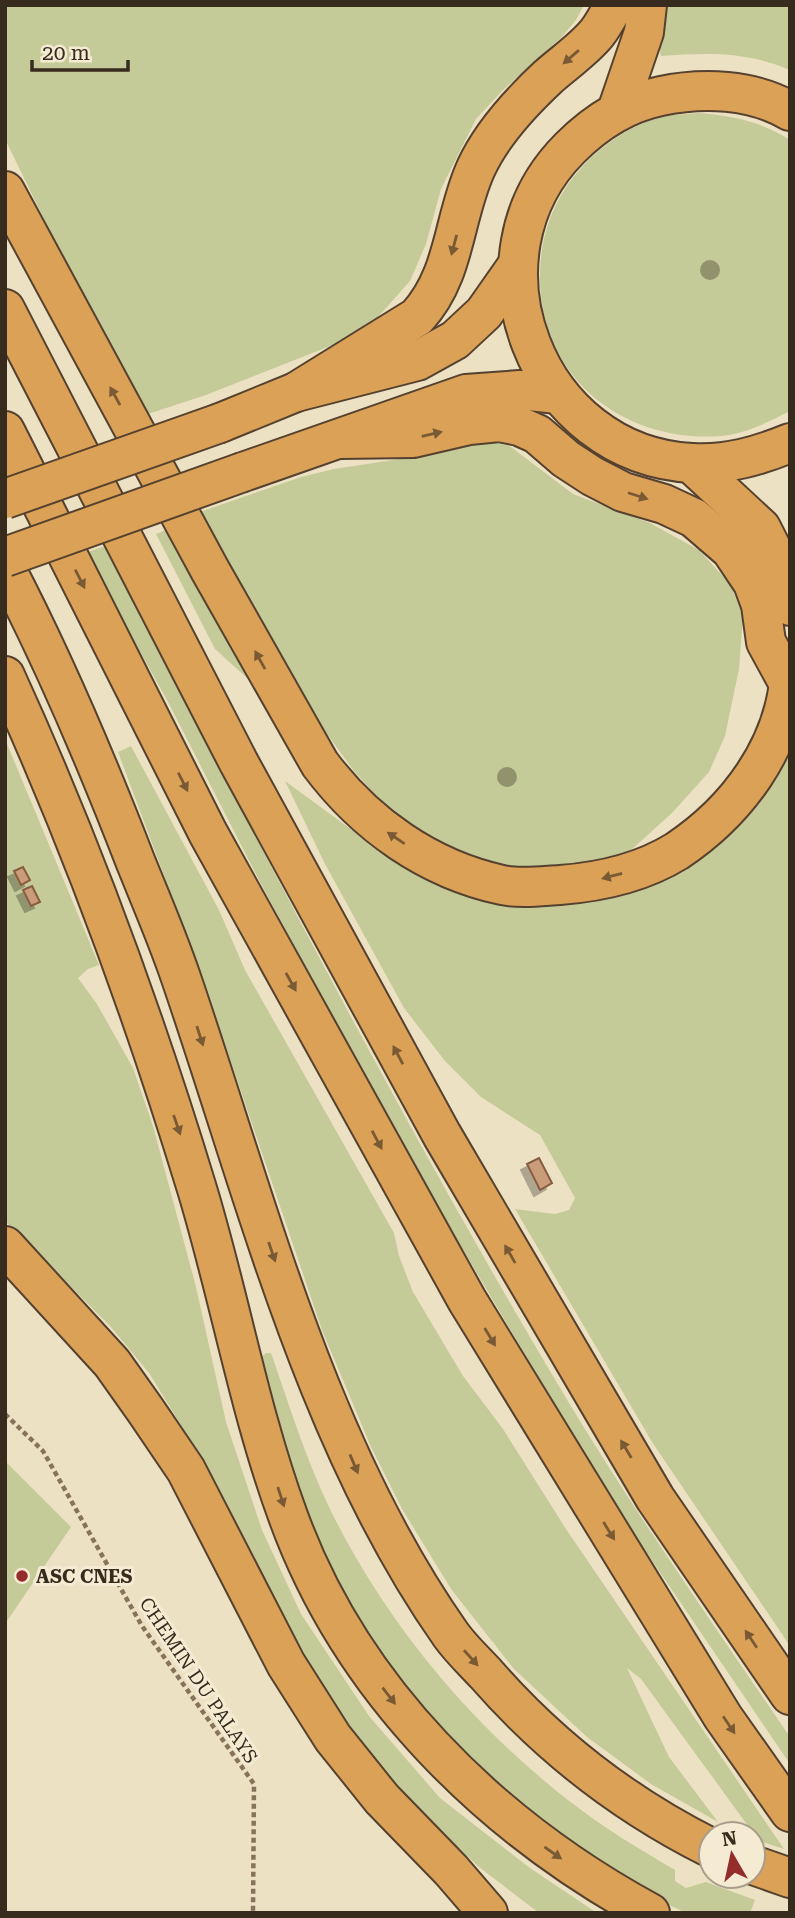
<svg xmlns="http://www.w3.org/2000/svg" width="795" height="1918" font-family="'Roboto Serif',serif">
	<defs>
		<filter id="shadow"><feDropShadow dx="-6" dy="6" stdDeviation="0" flood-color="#0004"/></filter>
	</defs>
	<rect width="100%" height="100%" fill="#ede1c4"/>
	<g fill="#c5cb98">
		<polygon points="5,5 584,5 576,20 560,39 503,90 476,119 441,189 426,244 410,281 378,317 343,341 206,395 148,414 84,301 5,139"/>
		<path d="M658,5H790V70C745,51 708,53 661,56L655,23Z"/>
		<path d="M699,113C732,116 761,121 790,140V411C768,422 746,434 720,436C671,440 620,424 584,388C526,328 525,228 582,167C603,144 631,125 662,117C674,114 687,114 699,113Z"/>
		<polygon points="503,441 573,494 650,523 699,550 730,584 743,616 739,669 725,736 709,772 672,813 631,850 583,867 520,869 452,851 393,814 354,771 296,691 197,513 301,477 334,469 419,456 474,442"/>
		<polygon points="171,528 258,688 215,649 156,534"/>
		<path d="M105,546C254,835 402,1124 569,1403C638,1517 715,1627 790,1737V1764L634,1534L563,1419L409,1158L261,884L167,700L85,553Z"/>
		<polygon points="790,725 790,1646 652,1442 515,1209 555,1214 569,1210 575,1198 540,1135 481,1097 445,1061 404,1008 325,864 285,781 404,868 455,893 505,906 557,906 605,898"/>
		<polygon points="5,739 99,965 88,969 78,978 97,1004 133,1068 153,1126 196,1287 226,1422 262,1530 301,1614 369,1716 440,1798 530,1868 597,1913 539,1913 479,1867 416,1809 354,1737 308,1674 229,1523 211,1474 149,1373 110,1326 5,1221"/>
		<polygon points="131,746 219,910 245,970 394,1233 399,1256 413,1292 463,1376 503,1429 566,1529 784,1849 759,1841 641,1679 627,1668 669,1757 718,1822 651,1784 587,1737 514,1669 451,1589 402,1509 371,1447 322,1330 206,988 118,752"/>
		<path d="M266,1353H271C289,1404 305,1457 329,1507C384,1620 469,1723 568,1800C601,1826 639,1849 675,1870V1881L686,1888L706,1882L755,1900L750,1913H686L669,1905L591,1862L471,1765L383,1657L350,1605L319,1545L296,1490L259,1359Z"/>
		<polygon points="5,1461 71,1527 5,1624"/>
	</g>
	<g fill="#ca9c7a" stroke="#865d41" stroke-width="2" filter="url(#shadow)">
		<polygon points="23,867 30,880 21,885 14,871"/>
		<polygon points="32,886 40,902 31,906 23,890"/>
		<polygon points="539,1158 552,1183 540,1190 527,1164"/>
	</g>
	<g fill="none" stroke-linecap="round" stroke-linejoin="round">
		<g stroke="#55412f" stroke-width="42">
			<g id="highway">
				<polyline points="617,111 644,32 647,5"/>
				<path d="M790,111C752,89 703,87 661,96C626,103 595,123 570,148C460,258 536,455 692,463C727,465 758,456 790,443"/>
				<path d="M5,191L210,570L320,764C365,824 428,869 502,885C520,889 542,886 560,885C600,882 643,872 677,851C737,811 785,747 790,673"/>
				<polyline points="5,309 239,763 442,1135 655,1498 790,1695"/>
				<path d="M296,392L417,317C456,275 453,218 476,168C492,133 521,102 549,76C565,62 584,49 597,33C604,24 609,14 614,5"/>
				<polyline points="220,423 296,392 417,361 455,340 484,313 517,266"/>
				<polyline points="5,431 208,833 467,1300 723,1717 790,1812"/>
				<polyline points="340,439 413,438 469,425 499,422 519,426 537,434 566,459 592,476 623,492 664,504 694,518 731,550 753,583 761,605 766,642 789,684"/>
				<polyline points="691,463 761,528 784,573 790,606"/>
				<polyline points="243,472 466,394 520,390 558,394"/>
				<path d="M5,567C55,663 97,762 136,863C151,900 167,937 180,975C256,1196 315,1442 451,1635C461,1649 474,1661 486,1674C549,1746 625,1805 711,1848"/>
				<path d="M5,676C81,842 144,1015 197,1189C230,1298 249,1410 288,1516C351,1690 490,1826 650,1913"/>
				<polyline points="5,1246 112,1363 146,1411 186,1470 286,1664 333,1738 382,1799 451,1870 488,1913"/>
				<polyline points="753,1865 790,1878"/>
			</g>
		</g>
		<polyline stroke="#87725b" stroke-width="4.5" stroke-dasharray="5 3.5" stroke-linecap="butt" points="5,1414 43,1451 142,1626 254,1784 253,1913"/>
		<use href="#highway" stroke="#dba156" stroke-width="38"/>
		<g stroke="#55412f" stroke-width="42" stroke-linecap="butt">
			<g id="highway-bridge">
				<polyline points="5,499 220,423"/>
				<polyline points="5,557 243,472"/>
			</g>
		</g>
		<use href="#highway-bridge" stroke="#dba156" stroke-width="38"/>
	</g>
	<g fill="#92936d">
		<circle cx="710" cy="270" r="10"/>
		<circle cx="507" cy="777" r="10"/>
	</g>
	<defs><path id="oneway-solid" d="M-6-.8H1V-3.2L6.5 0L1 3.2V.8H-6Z" transform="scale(1.75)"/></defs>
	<g fill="#795a34">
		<use href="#oneway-solid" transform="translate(571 57) rotate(139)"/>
		<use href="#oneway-solid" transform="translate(454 245) rotate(105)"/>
		<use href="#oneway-solid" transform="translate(115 396) rotate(-119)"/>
		<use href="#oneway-solid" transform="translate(432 434) rotate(-13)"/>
		<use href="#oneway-solid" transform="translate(638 496) rotate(18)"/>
		<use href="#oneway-solid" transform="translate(80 579) rotate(63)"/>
		<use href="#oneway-solid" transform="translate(260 660) rotate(-119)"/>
		<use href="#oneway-solid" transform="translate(183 782) rotate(63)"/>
		<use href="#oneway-solid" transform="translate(396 838) rotate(-146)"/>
		<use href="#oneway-solid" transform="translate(612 876) rotate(165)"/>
		<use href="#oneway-solid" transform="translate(291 982) rotate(61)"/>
		<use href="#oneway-solid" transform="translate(200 1036) rotate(72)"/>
		<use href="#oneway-solid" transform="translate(398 1055) rotate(-118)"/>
		<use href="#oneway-solid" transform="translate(177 1125) rotate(71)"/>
		<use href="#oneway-solid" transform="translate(377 1140) rotate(62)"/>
		<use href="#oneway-solid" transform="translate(272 1252) rotate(71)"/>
		<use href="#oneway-solid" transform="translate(510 1254) rotate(-120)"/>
		<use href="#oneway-solid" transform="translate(490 1337) rotate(59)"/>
		<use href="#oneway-solid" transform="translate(626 1449) rotate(-121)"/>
		<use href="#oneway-solid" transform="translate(354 1464) rotate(67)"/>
		<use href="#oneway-solid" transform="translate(281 1497) rotate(72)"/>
		<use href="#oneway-solid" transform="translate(609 1531) rotate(58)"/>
		<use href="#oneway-solid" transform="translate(751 1639) rotate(-124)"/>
		<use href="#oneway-solid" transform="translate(471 1658) rotate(48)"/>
		<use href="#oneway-solid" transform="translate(389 1696) rotate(52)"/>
		<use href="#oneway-solid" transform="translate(729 1725) rotate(56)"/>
		<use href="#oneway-solid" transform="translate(553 1853) rotate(35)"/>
	</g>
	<circle fill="#952c2c" stroke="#f5ebd3" stroke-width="2.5" cx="22" cy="1576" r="7"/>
	<g text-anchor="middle" stroke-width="6" stroke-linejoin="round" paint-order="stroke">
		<g font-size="19" font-weight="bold" fill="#372b1e" stroke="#f5ebd3" text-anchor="start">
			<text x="36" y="1583">ASC CNES</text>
		</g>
		<g font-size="19" fill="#372b1e" stroke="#f5ebd3">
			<text transform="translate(199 1680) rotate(56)" y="7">CHEMIN DU PALAYS</text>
		</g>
	</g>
	<rect width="795" height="1918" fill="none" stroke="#372b1e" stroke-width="14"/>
	<g transform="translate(732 1855) rotate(351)"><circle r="33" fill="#f5ebd3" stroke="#a99e8b" stroke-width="2"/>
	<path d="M0-5L12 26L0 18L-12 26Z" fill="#952c2c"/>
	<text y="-10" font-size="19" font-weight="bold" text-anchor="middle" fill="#372b1e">N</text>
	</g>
	<path d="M32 60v10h96v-10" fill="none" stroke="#372b1e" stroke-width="3.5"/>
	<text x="42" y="60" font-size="21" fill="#372b1e" stroke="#f5ebd3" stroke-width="5" paint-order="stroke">20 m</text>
</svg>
